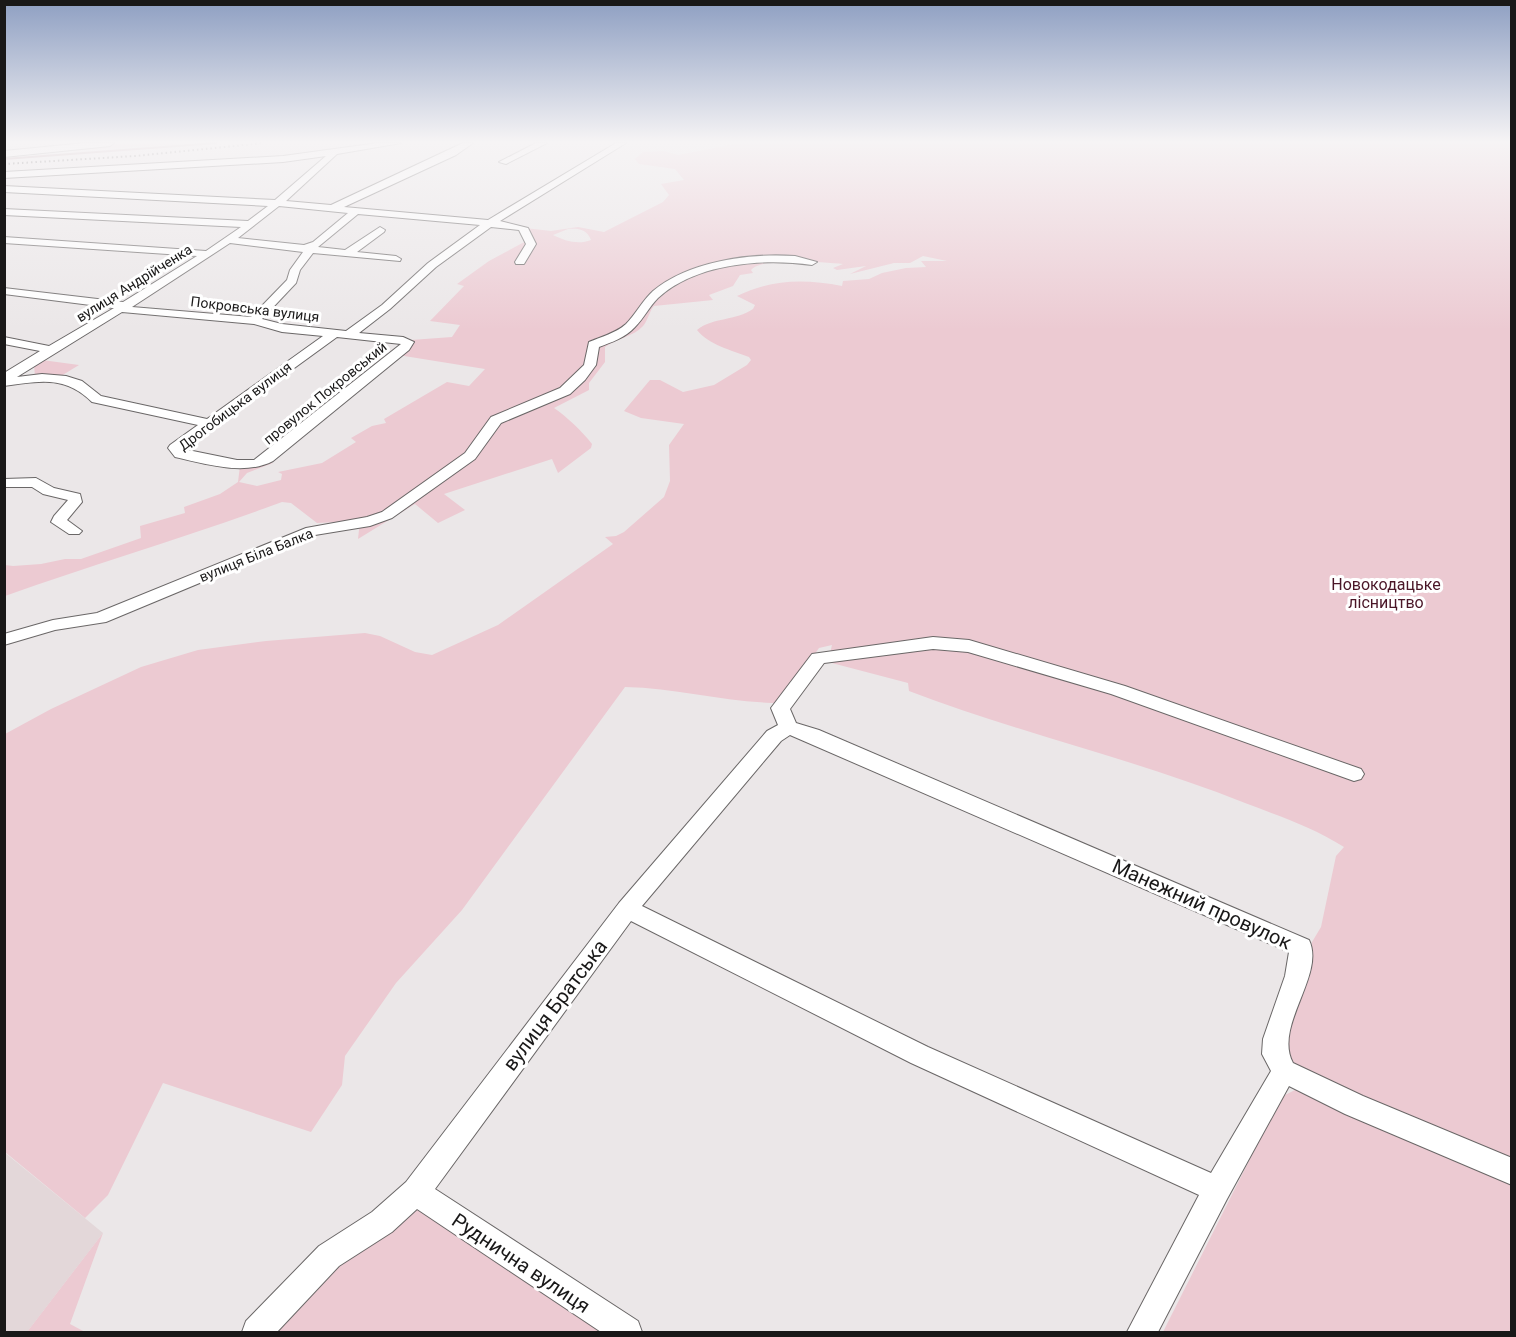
<svg xmlns="http://www.w3.org/2000/svg" width="1516" height="1337" font-family="Roboto,sans-serif">
	<rect width="100%" height="100%" fill="#ebe7e8"/>
	<polygon fill="#e3d7d9" points="4,1152 103,1233 27,1332 5,1332"/>
	<g fill="#eccad2" fill-rule="evenodd">
		<polygon points="123,143 194,143 5,155 20,153"/>
		<path d="M740,143H1511V1164L1292,1069L1281,1043L1312,942L1321,927L1336,856L1344,847C1313,827 1279,816 1245,803C1135,759 1019,733 909,691L908,683L828,662L832,645L819,648L780,703C727,703 679,688 625,687L462,910L396,983L345,1056L342,1085L311,1132L163,1083L108,1195L85,1218L5,1152V734L51,709L141,667L198,650L266,641L365,633L380,636L415,652L432,655L498,625L613,544L605,537L616,536L624,532L664,497L670,481L669,445L684,424L641,418L624,411L650,380H660L683,392L714,385L747,365L751,360L749,357C731,350 709,345 697,330C713,317 736,321 753,309L755,305L737,296C771,279 805,279 842,286L843,281L869,279L882,273L906,268L926,267L921,261H947L923,256L910,263H894L850,274L866,266L837,270L833,268L843,264C824,263 762,256 751,270L753,273L740,275L733,286L709,295L713,300L654,306C649,312 648,320 643,326C633,337 617,338 605,347V362L589,383V390L554,408C567,417 582,431 592,444L591,448L558,473L552,459L444,494L465,510L438,523L415,504L358,539L360,521L317,523L291,503L282,502C190,536 97,563 5,596V565L13,566L41,564L65,559H81L141,538L140,526L185,513L184,507L220,494L238,482L240,466L268,461L273,463L247,473L239,482L257,486L281,480L282,474L278,472L322,463L356,442L351,438L372,426L386,423L384,419L447,382L469,386L485,369L398,355L408,347L411,340L452,337L460,325L430,321L464,286L457,284L489,261L528,240L525,228L551,231L578,227L604,232L663,202L669,195L661,184L684,180L675,169L639,164L635,159L643,152L664,151L678,155ZM568,229C578,228 587,229 591,240C578,245 565,241 553,235Z"/>
		<polygon points="42,360 79,365 61,376 35,376 34,365"/>
		<polygon points="1301,1087 1511,1178 1511,1332 1163,1332 1281,1097"/>
		<polygon points="414,1204 483,1254 610,1332 241,1332 318,1254"/>
		<polygon points="103,1233 70,1324 85,1332 27,1332"/>
	</g>
	<g fill="none" stroke-linecap="round" stroke-linejoin="round">
		<polyline stroke="#a77f89" stroke-width="2" points="4,159 216,143"/>
		<g stroke="#6a6767" stroke-width="2">
			<g id="minor">
				<polygon points="85,143 114,143 110,146 4,157 4,151"/>
				<path d="M378,143H401L337,154L286,201L331,205L463,143H473L456,155L344,207L488,220L616,143H626L500,221L528,228L536,244L524,264H516L515,262L526,244L519,230L491,227L436,267L390,309L359,333L403,337L414,342L409,350L273,461C245,476 205,464 175,457L168,448L170,445L198,425L92,402C65,375 39,381 4,386V373L40,351L4,344V337L49,346L114,308L4,294V288L123,302L197,256L4,243V237L206,251L241,227L4,215V209L248,221L268,206L4,192V186L275,200L326,156L283,162L4,178V172L283,156ZM279,206L348,213L313,242L304,245L238,238ZM358,214L480,225L428,263L382,305L346,331L282,324L262,319L296,283L300,270L313,253L400,261L401,259L396,256L357,252L384,232L385,230L380,227L345,250L318,247ZM230,243L303,252L290,270L287,280L251,317L132,307ZM122,312L254,324L282,332L323,336L207,419L101,396L82,381L66,376L42,374L17,377ZM337,337L401,344L254,460H237L183,449Z"/>
				<polygon points="536,143 547,143 506,164 499,162"/>
				<path d="M795,256L817,262L812,265C763,258 696,263 658,298C649,307 644,318 635,327C625,338 612,342 599,347L596,365L585,380L570,394L501,423L475,459L392,518L370,526L315,535L106,622L55,630L4,645V634L53,620L97,613L306,528L367,517L382,512L465,453L491,417L560,388L584,365L589,342C601,337 616,333 626,324C636,314 642,301 653,291C689,261 749,253 795,256Z"/>
				<polygon points="36,478 54,488 80,494 82,502 67,520 82,531 79,534 69,534 51,522 54,516 68,500 43,494 32,487 4,487 4,479"/>
				<path d="M933,637L969,640L1125,686L1361,769L1364,774L1361,779L1354,781L1111,694L968,652L933,649L824,663L790,709L796,723L819,730L1309,940C1326,975 1273,1026 1293,1063L1363,1096L1512,1158V1185L1345,1114L1289,1086L1227,1199L1158,1332H1127L1199,1195L911,1063L631,921L435,1189L638,1321L642,1332H601L417,1209L392,1232L339,1266L277,1332H242L246,1321L319,1246L372,1212L406,1182L619,903L767,731L778,725L771,708L812,654ZM790,735L1289,952L1285,976L1263,1039L1262,1054L1271,1071L1211,1173L928,1047L642,906L781,741Z"/>
			</g>
		</g>
		<use href="#minor" fill="#fff" fill-rule="evenodd"/>
		<polyline stroke="#3e3c3c" stroke-width="2" stroke-dasharray="1.5 3" stroke-linecap="butt" points="4,164 135,156 264,143"/>
	</g>
	<linearGradient id="sky" x2="0" y2="1"><stop stop-color="#8e9fc2"/><stop offset="0.43" stop-color="#f6f4f5"/><stop offset="1" stop-color="#f6f4f5" stop-opacity="0"/></linearGradient>
	<rect width="1516" height="330" fill="url(#sky)"/>
	<g text-anchor="middle" stroke-width="6" stroke-linejoin="round" paint-order="stroke">
		<g font-size="14" fill="#191818" stroke="#fff">
			<text transform="translate(134 283) rotate(-32)" y="5">вулиця Андрійченка</text>
			<text transform="translate(255 309) rotate(7)" y="5">Покровська вулиця</text>
			<text transform="translate(325 393) rotate(-39)" y="5">провулок Покровський</text>
			<text transform="translate(235 406) rotate(-37)" y="5">Дрогобицька вулиця</text>
			<text transform="translate(256 555) rotate(-22)" y="5">вулиця Біла Балка</text>
		</g>
		<g font-size="16" fill="#4a1627" stroke="#fff">
			<text x="1386" y="590">Новокодацьке<tspan x="1386" dy="18">лісництво</tspan></text>
		</g>
		<g font-size="20" fill="#191818" stroke="#fff">
			<text transform="translate(1202 904) rotate(24)" y="7">Манежний провулок</text>
			<text transform="translate(555 1005) rotate(-53)" y="7">вулиця Братська</text>
			<text transform="translate(521 1263) rotate(34)" y="7">Руднична вулиця</text>
		</g>
	</g>
	<rect width="1516" height="1337" fill="none" stroke="#191818" stroke-width="12"/>
</svg>
